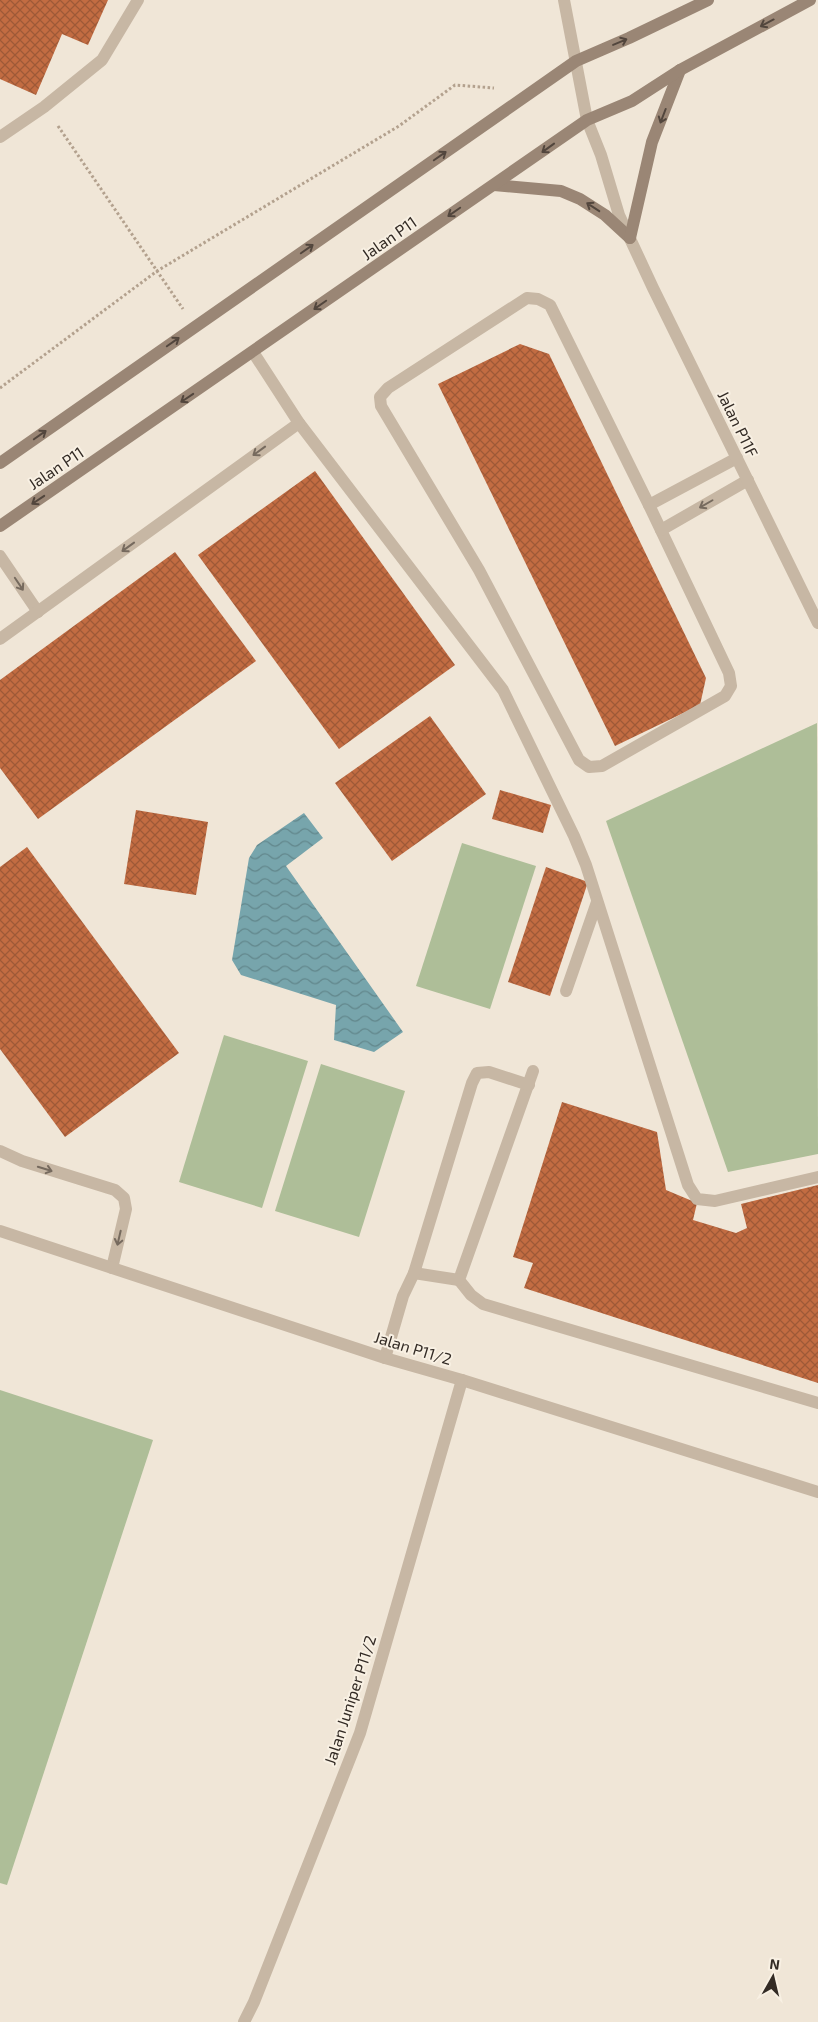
<svg xmlns="http://www.w3.org/2000/svg" width="818" height="2022" font-family="'Exo 2',sans-serif">
	<defs>
		<pattern id="water-waves" width="16" height="10" patternUnits="userSpaceOnUse" patternTransform="scale(1.25)"><rect width="16" height="10" fill="#77a5ac"/><path d="M0 5q4-4 8 0t8 0" fill="none" stroke="#62878c"/></pattern>
		<pattern id="building-cross-hatch" width="8" height="8" patternUnits="userSpaceOnUse" patternTransform="scale(1.25)"><rect width="8" height="8" fill="#c26c42"/><path d="M0 0l8 8M0 8l8-8" fill="none" stroke="#9e5937"/></pattern>
	</defs>
	<rect width="100%" height="100%" fill="#f0e6d7"/>
	<g fill="#aebe98">
		<polygon points="817,723 818,1154 728,1172 606,821"/>
		<polygon points="462,843 536,866 490,1009 416,986"/>
		<polygon points="224,1035 308,1061 262,1208 179,1182"/>
		<polygon points="321,1064 405,1091 359,1237 275,1211"/>
		<polygon points="0,1390 153,1440 7,1885 0,1883"/>
	</g>
	<polygon fill="url(#water-waves)" points="304,813 323,838 286,866 403,1032 374,1052 334,1040 336,1005 241,975 232,960 249,858 257,845"/>
	<g fill="url(#building-cross-hatch)">
		<polygon points="0,0 108,0 88,45 62,34 36,95 0,79"/>
		<polygon points="520,344 549,354 706,678 700,705 615,746 438,384"/>
		<polygon points="315,471 455,665 339,749 198,555"/>
		<polygon points="175,552 256,661 38,819 0,768 0,680"/>
		<polygon points="430,716 486,794 392,861 335,783"/>
		<polygon points="500,790 551,805 543,833 492,819"/>
		<polygon points="136,810 208,822 196,895 124,884"/>
		<polygon points="27,847 179,1053 65,1137 0,1049 0,867"/>
		<polygon points="546,867 588,882 550,996 508,982"/>
		<polygon points="562,1102 657,1132 666,1190 697,1203 693,1220 736,1233 747,1228 741,1204 818,1185 818,1383 524,1288 533,1263 513,1257"/>
	</g>
	<g fill="none" stroke-linecap="round" stroke-linejoin="round">
		<g stroke="#b3a18e" stroke-width="3" stroke-dasharray="2.5 2.5" stroke-linecap="butt">
			<polyline points="58,126 183,309"/>
			<polyline points="0,388 157,271 399,126 455,85 494,88"/>
		</g>
		<g stroke="#c7b7a4" stroke-width="12">
			<polyline points="0,137 44,107 102,60 138,0"/>
			<polygon points="527,298 538,299 550,305 649,505 729,673 731,686 725,696 602,766 589,767 579,760 479,570 381,406 380,397 388,388"/>
			<polyline points="253,352 299,423 503,690 574,836 586,865 688,1185 697,1199 715,1201 818,1177"/>
			<polyline points="649,505 737,458"/>
			<polyline points="661,530 748,480"/>
			<polyline points="0,556 38,612"/>
			<polyline points="0,639 299,423"/>
			<polyline points="566,991 597,902"/>
			<polyline points="533,1071 459,1280 471,1295 483,1304 818,1403"/>
			<polyline points="0,1151 22,1161 115,1190 124,1198 126,1209 112,1268"/>
			<polyline points="414,1273 459,1280"/>
			<polyline points="385,1358 403,1296 414,1273 472,1083 477,1073 489,1072 529,1085"/>
		</g>
		<g stroke="#c7b7a4" stroke-width="12">
			<polyline points="564,0 587,120 601,155 619,215 653,288 818,623"/>
			<polyline points="0,1231 385,1358 462,1380 818,1492"/>
			<polyline points="244,2022 254,2002 360,1733 462,1380"/>
		</g>
		<g stroke="#9a8675" stroke-width="12">
			<polyline points="494,185 561,191 580,199 605,215 630,238"/>
			<polyline points="630,238 652,142 680,70"/>
			<polyline points="0,463 576,61 629,38 708,0"/>
			<polyline points="0,526 587,120 632,101 680,70 810,0"/>
		</g>
	</g>
	<defs><path id="oneway-shaft" d="M-6 0H5M1.5-3L5.5 0L1.5 3" fill="none" stroke-width="1.6" stroke-linecap="round" stroke-linejoin="round" transform="scale(1.25)"/></defs>
	<g stroke="#52463d">
		<use href="#oneway-shaft" transform="translate(767 23) rotate(152)"/>
		<use href="#oneway-shaft" transform="translate(620 42) rotate(-23)"/>
		<use href="#oneway-shaft" transform="translate(663 116) rotate(111)"/>
		<use href="#oneway-shaft" transform="translate(548 148) rotate(144)"/>
		<use href="#oneway-shaft" transform="translate(440 156) rotate(-35)"/>
		<use href="#oneway-shaft" transform="translate(593 207) rotate(-147)"/>
		<use href="#oneway-shaft" transform="translate(454 212) rotate(145)"/>
		<use href="#oneway-shaft" transform="translate(307 249) rotate(-35)"/>
		<use href="#oneway-shaft" transform="translate(320 305) rotate(145)"/>
		<use href="#oneway-shaft" transform="translate(173 342) rotate(-35)"/>
		<use href="#oneway-shaft" transform="translate(187 398) rotate(146)"/>
		<use href="#oneway-shaft" transform="translate(40 435) rotate(-35)"/>
		<use href="#oneway-shaft" transform="translate(38 500) rotate(146)"/>
	</g>
	<g stroke="#766a5e">
		<use href="#oneway-shaft" transform="translate(259 451) rotate(144)"/>
		<use href="#oneway-shaft" transform="translate(706 504) rotate(150)"/>
		<use href="#oneway-shaft" transform="translate(128 547) rotate(144)"/>
		<use href="#oneway-shaft" transform="translate(19 584) rotate(56)"/>
		<use href="#oneway-shaft" transform="translate(45 1169) rotate(17)"/>
		<use href="#oneway-shaft" transform="translate(119 1238) rotate(103)"/>
	</g>
	<g text-anchor="middle" stroke-width="4" stroke-linejoin="round" paint-order="stroke">
		<g font-size="16" fill="#332b25" stroke="#f8f0e3">
			<text transform="translate(389 238) rotate(-35)" y="6">Jalan P11</text>
			<text transform="translate(738 424) rotate(64)" y="6">Jalan P11F</text>
			<text transform="translate(56 468) rotate(-34)" y="6">Jalan P11</text>
			<text transform="translate(413 1348) rotate(17)" y="6">Jalan P11/2</text>
			<text transform="translate(350 1700) rotate(-72)" y="6">Jalan Juniper P11/2</text>
		</g>
	</g>
	<g transform="translate(773 1977) rotate(8)" stroke="#f8f0e3" stroke-width="4" paint-order="stroke">
	<path d="M0-4L9 19L0 12L-9 19Z" fill="#332b25"/>
	<text y="-8" font-size="14" font-weight="bold" text-anchor="middle" fill="#332b25">N</text>
	</g>
</svg>
